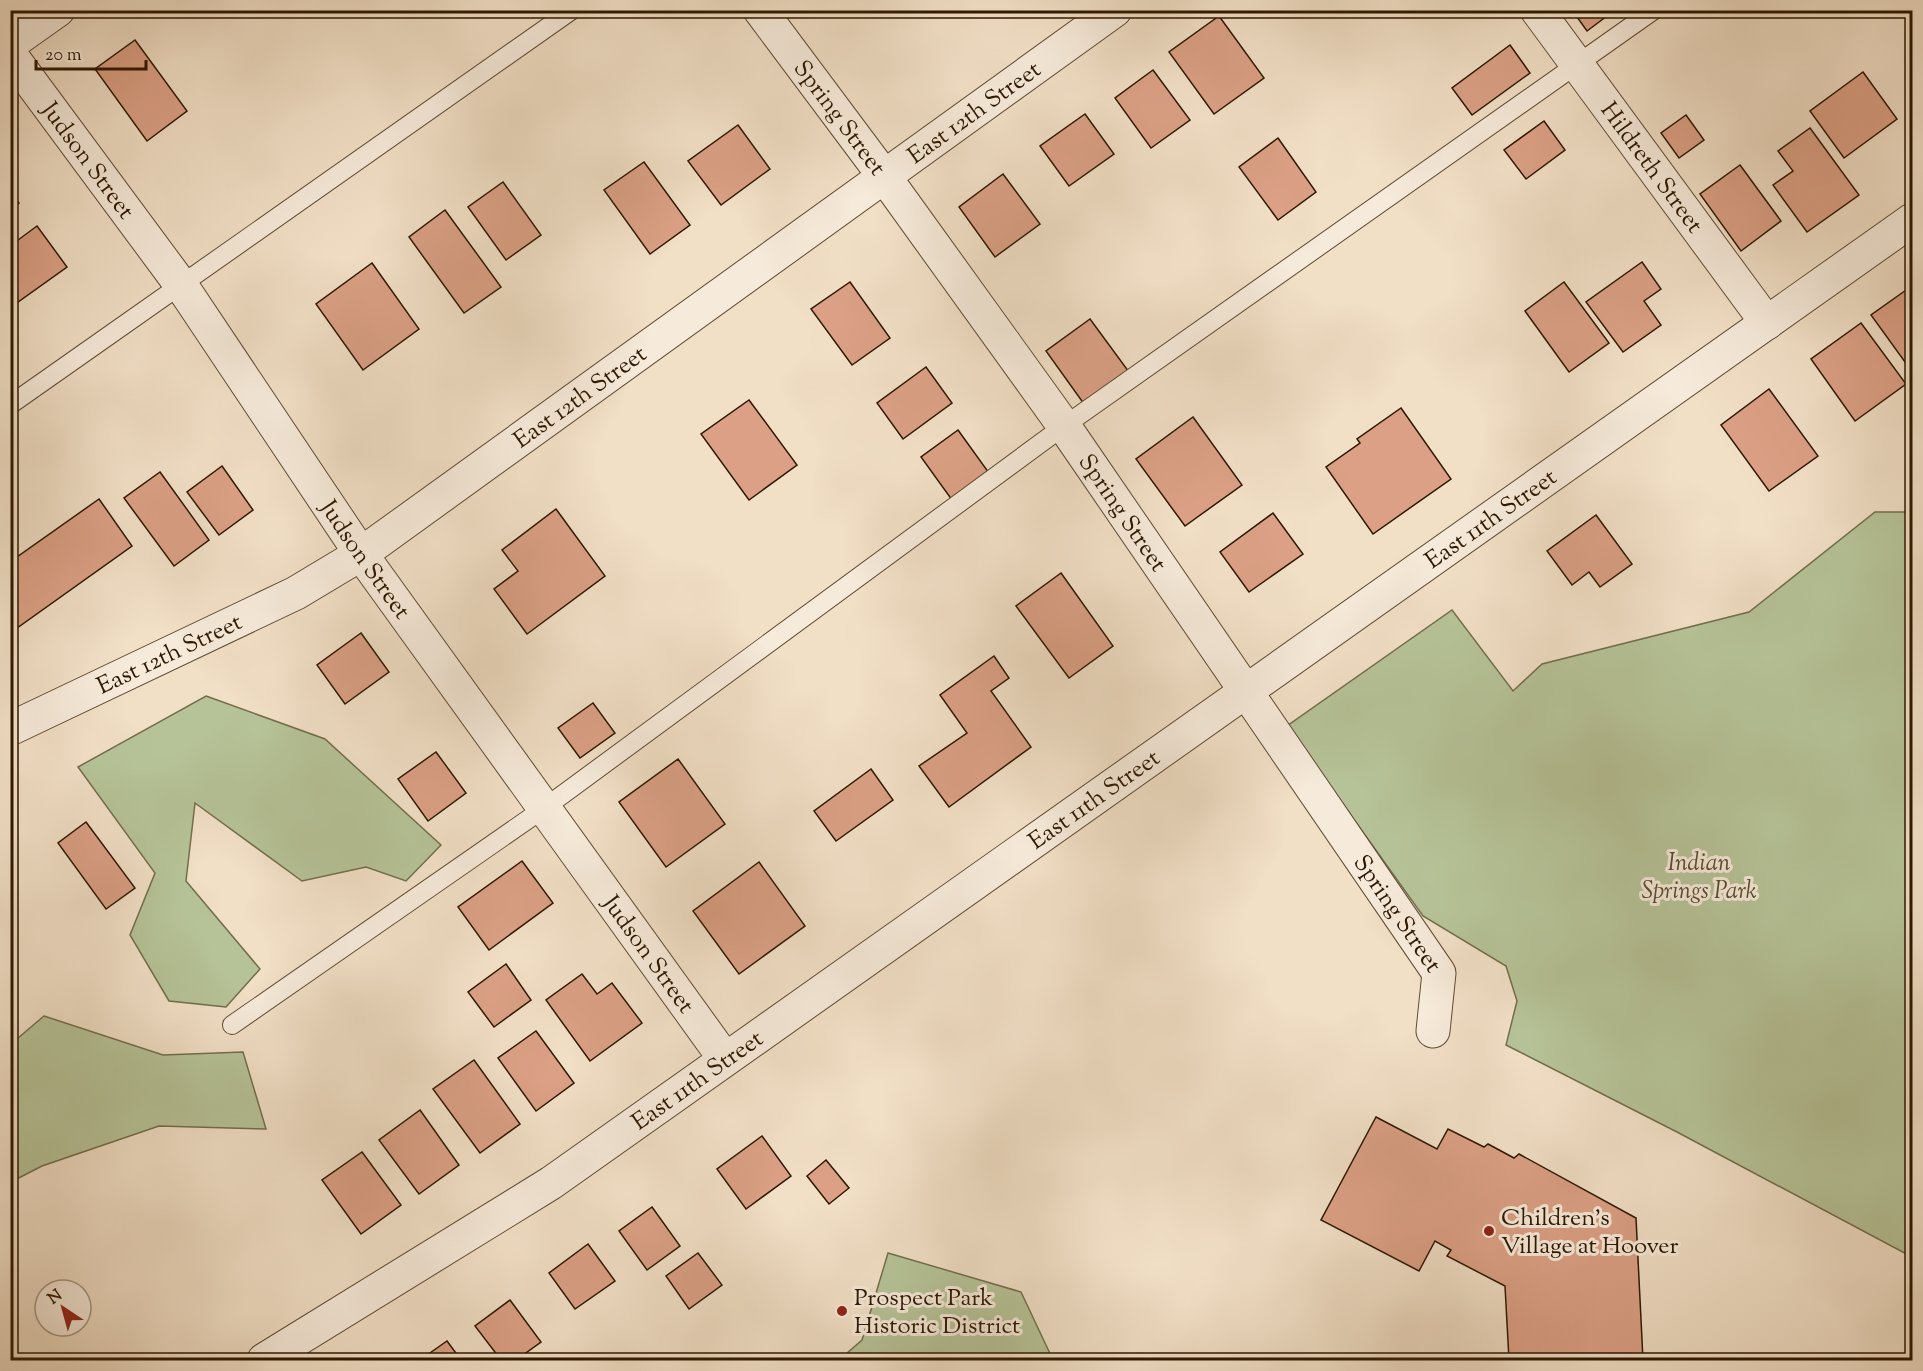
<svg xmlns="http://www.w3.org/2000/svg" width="1923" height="1371" font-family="'Sorts Mill Goudy',serif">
	<rect width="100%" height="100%" fill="#f1dfc6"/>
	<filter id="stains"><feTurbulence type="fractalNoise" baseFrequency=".00333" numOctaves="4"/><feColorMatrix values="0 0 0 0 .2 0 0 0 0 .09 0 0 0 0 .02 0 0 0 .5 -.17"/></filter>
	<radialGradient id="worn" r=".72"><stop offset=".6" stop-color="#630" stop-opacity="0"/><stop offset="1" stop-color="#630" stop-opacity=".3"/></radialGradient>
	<g fill="#b6c398" stroke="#726e4c" stroke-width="1.5">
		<polygon points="1875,512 1912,512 1912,1257 1677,1132 1506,1045 1517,1001 1506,966 1423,916 1287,726 1452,610 1513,691 1542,664 1749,612"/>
		<polygon points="206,696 325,739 441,845 406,881 366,867 302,881 195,803 186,881 260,969 226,1007 169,1001 130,935 155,873 78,767"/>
		<polygon points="44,1016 163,1055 243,1052 266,1129 159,1126 42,1166 11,1182 11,1044"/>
		<polygon points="888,1253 1021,1292 1053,1360 839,1360 862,1340"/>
	</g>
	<g fill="#dba085" stroke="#2e1800" stroke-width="1.5">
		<polygon points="1572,10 1615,10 1587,31"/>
		<polygon points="1219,16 1264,78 1214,114 1169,52"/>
		<polygon points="135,40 187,111 147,141 95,69"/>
		<polygon points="1510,45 1530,73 1472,115 1452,88"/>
		<polygon points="1153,70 1190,120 1151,148 1115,98"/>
		<polygon points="1863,72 1897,119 1844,158 1810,111"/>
		<polygon points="1085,114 1114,154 1069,186 1040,146"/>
		<polygon points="1686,115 1704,140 1679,158 1661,133"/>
		<polygon points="1544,121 1565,150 1526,179 1504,150"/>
		<polygon points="738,125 770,169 721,205 688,161"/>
		<polygon points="1810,128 1859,195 1807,232 1773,185 1793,171 1778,151"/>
		<polygon points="1278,138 1316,192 1278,220 1239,167"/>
		<polygon points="644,162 690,225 650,254 604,190"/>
		<polygon points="1740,165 1781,221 1741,251 1700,194"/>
		<polygon points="1003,174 1040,224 995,257 959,207"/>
		<polygon points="503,182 541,235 506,260 468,207"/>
		<polygon points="10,191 19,203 10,210"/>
		<polygon points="445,210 501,287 464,313 409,237"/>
		<polygon points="37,226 67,267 11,307 10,246"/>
		<polygon points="1642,262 1661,289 1644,301 1661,325 1623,352 1586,302"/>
		<polygon points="372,263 419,329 363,370 316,304"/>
		<polygon points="850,282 890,338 852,365 811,309"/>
		<polygon points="1564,282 1609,343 1569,372 1525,311"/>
		<polygon points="1909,288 1912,292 1912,357 1905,362 1871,315"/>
		<polygon points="1090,319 1129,372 1084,404 1046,351"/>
		<polygon points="1861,323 1906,384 1855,421 1811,359"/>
		<polygon points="926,367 952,403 903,439 877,403"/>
		<polygon points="1769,389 1818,456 1769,491 1721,425"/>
		<polygon points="749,400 797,465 749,500 701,434"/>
		<polygon points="1401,408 1451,479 1373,534 1326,467 1360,443 1357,439"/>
		<polygon points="1193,417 1242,485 1185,526 1136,459"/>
		<polygon points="958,430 989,473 952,500 921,457"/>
		<polygon points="222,466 253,510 219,535 187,492"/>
		<polygon points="160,472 209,540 174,566 124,498"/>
		<polygon points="99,499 132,546 10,633 10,562"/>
		<polygon points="556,509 605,576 527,634 494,589 518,571 502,550"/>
		<polygon points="1273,513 1303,554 1249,592 1220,552"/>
		<polygon points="1596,515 1632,564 1600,587 1589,572 1572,585 1547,551"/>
		<polygon points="1061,573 1113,646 1069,678 1016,606"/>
		<polygon points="361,633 389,672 345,704 317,665"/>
		<polygon points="994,656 1009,678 991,691 1031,747 949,807 919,766 967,733 940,695"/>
		<polygon points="593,703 615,733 580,758 558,728"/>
		<polygon points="436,752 466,793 428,821 398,779"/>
		<polygon points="678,759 725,824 666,867 619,802"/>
		<polygon points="871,769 893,800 836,841 814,811"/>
		<polygon points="86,822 135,888 106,909 58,843"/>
		<polygon points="522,861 553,903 489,950 458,907"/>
		<polygon points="759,862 805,926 739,974 693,911"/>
		<polygon points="506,964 531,1000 494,1027 468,992"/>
		<polygon points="582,974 597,994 612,983 642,1023 590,1061 546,1000"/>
		<polygon points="536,1031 574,1083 536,1111 498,1058"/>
		<polygon points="474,1060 520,1124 480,1153 433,1089"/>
		<polygon points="420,1110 459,1165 419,1194 379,1140"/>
		<polygon points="1376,1117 1437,1149 1448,1129 1484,1147 1488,1144 1514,1158 1519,1154 1636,1218 1643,1360 1509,1360 1505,1286 1447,1256 1451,1250 1435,1241 1419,1271 1321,1220"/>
		<polygon points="762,1136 791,1176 746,1209 717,1169"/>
		<polygon points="362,1152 401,1205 361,1234 322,1180"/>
		<polygon points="826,1160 849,1188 829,1204 807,1176"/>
		<polygon points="652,1207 680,1246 647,1270 619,1231"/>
		<polygon points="588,1244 615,1281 575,1309 549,1273"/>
		<polygon points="698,1253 722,1285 689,1309 666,1276"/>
		<polygon points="510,1300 541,1342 516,1360 501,1360 475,1326"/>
		<polygon points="447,1341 461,1360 420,1360"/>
	</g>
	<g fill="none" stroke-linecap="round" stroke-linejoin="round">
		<g stroke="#5f4a32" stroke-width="20">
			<g id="service">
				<polyline points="10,405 572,10"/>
				<polyline points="232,1025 543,809 1064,426 1654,10"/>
			</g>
		</g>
		<g stroke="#5f4a32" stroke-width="35">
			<g id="minor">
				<path id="s1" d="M760,10L884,176L1064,426L1439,973L1433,1031"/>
				<path id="s2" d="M1537,10L1767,323"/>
				<polyline points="10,44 58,10"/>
				<path id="s3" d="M10,54L181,285L361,554L725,1059"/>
				<path id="s4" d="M264,1360L551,1183L1912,220"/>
			</g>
		</g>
		<g stroke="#5f4a32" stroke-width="35">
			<g id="tertiary">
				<path id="s5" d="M10,729L296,593L361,554L1115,10"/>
			</g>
		</g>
		<use href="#service" stroke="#f6eada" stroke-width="18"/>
		<use href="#minor" stroke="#f6eada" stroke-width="33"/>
		<use href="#tertiary" stroke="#f6eada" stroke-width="33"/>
	</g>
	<g fill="#8f2418" stroke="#f6eada" stroke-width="2">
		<circle cx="1489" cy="1231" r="6"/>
		<circle cx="842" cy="1311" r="6"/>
	</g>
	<g text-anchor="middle" stroke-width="6" stroke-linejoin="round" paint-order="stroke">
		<g font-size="24" fill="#2e1800" stroke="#f6eada">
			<text dy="8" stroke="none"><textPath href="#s5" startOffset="1148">East 12th Street</textPath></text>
			<text dy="8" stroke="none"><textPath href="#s1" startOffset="134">Spring Street</textPath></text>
			<text dy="8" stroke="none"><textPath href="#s3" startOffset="132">Judson Street</textPath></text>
			<text dy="8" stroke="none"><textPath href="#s2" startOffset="195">Hildreth Street</textPath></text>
			<text dy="8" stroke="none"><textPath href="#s5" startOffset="662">East 12th Street</textPath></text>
			<text dy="8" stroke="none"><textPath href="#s1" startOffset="620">Spring Street</textPath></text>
			<text dy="8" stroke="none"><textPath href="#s4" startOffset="1488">East 11th Street</textPath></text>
			<text dy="8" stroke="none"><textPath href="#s3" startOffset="618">Judson Street</textPath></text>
			<text dy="8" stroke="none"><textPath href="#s5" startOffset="176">East 12th Street</textPath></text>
			<text dy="8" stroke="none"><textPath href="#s4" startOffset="1002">East 11th Street</textPath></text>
			<text dy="8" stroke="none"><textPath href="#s1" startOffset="1106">Spring Street</textPath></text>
			<text dy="8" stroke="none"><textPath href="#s3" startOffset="1104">Judson Street</textPath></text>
			<text dy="8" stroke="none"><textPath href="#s4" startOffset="516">East 11th Street</textPath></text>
		</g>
		<g font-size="24" font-style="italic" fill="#574b2e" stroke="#f6eada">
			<text x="1699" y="870">Indian<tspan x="1699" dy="28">Springs Park</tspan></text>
		</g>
		<g font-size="24" fill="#2e1800" stroke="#f6eada" text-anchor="start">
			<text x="1501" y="1225">Children's<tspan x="1501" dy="28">Village at Hoover</tspan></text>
			<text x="854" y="1305">Prospect Park<tspan x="854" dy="28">Historic District</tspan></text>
		</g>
	</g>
	<rect width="1923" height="1371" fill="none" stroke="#f1dfc6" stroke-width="36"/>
	<rect x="12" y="12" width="1899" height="1347" fill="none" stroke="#2e1800" stroke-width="3"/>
	<rect x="18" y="18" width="1887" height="1335" fill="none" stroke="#2e1800" stroke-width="1.5"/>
	<g transform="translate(63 1308) rotate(324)"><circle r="28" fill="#f6eada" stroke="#a69683" stroke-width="1.5"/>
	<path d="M0-4.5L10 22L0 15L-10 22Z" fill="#8f2418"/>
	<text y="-9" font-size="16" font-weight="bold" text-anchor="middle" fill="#2e1800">N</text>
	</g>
	<path d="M36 60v9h110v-9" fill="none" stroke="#2e1800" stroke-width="3"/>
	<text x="45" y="60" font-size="18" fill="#2e1800" stroke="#f6eada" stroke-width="4.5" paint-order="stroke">20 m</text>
	<rect width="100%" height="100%" filter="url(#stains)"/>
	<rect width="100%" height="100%" fill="url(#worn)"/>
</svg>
